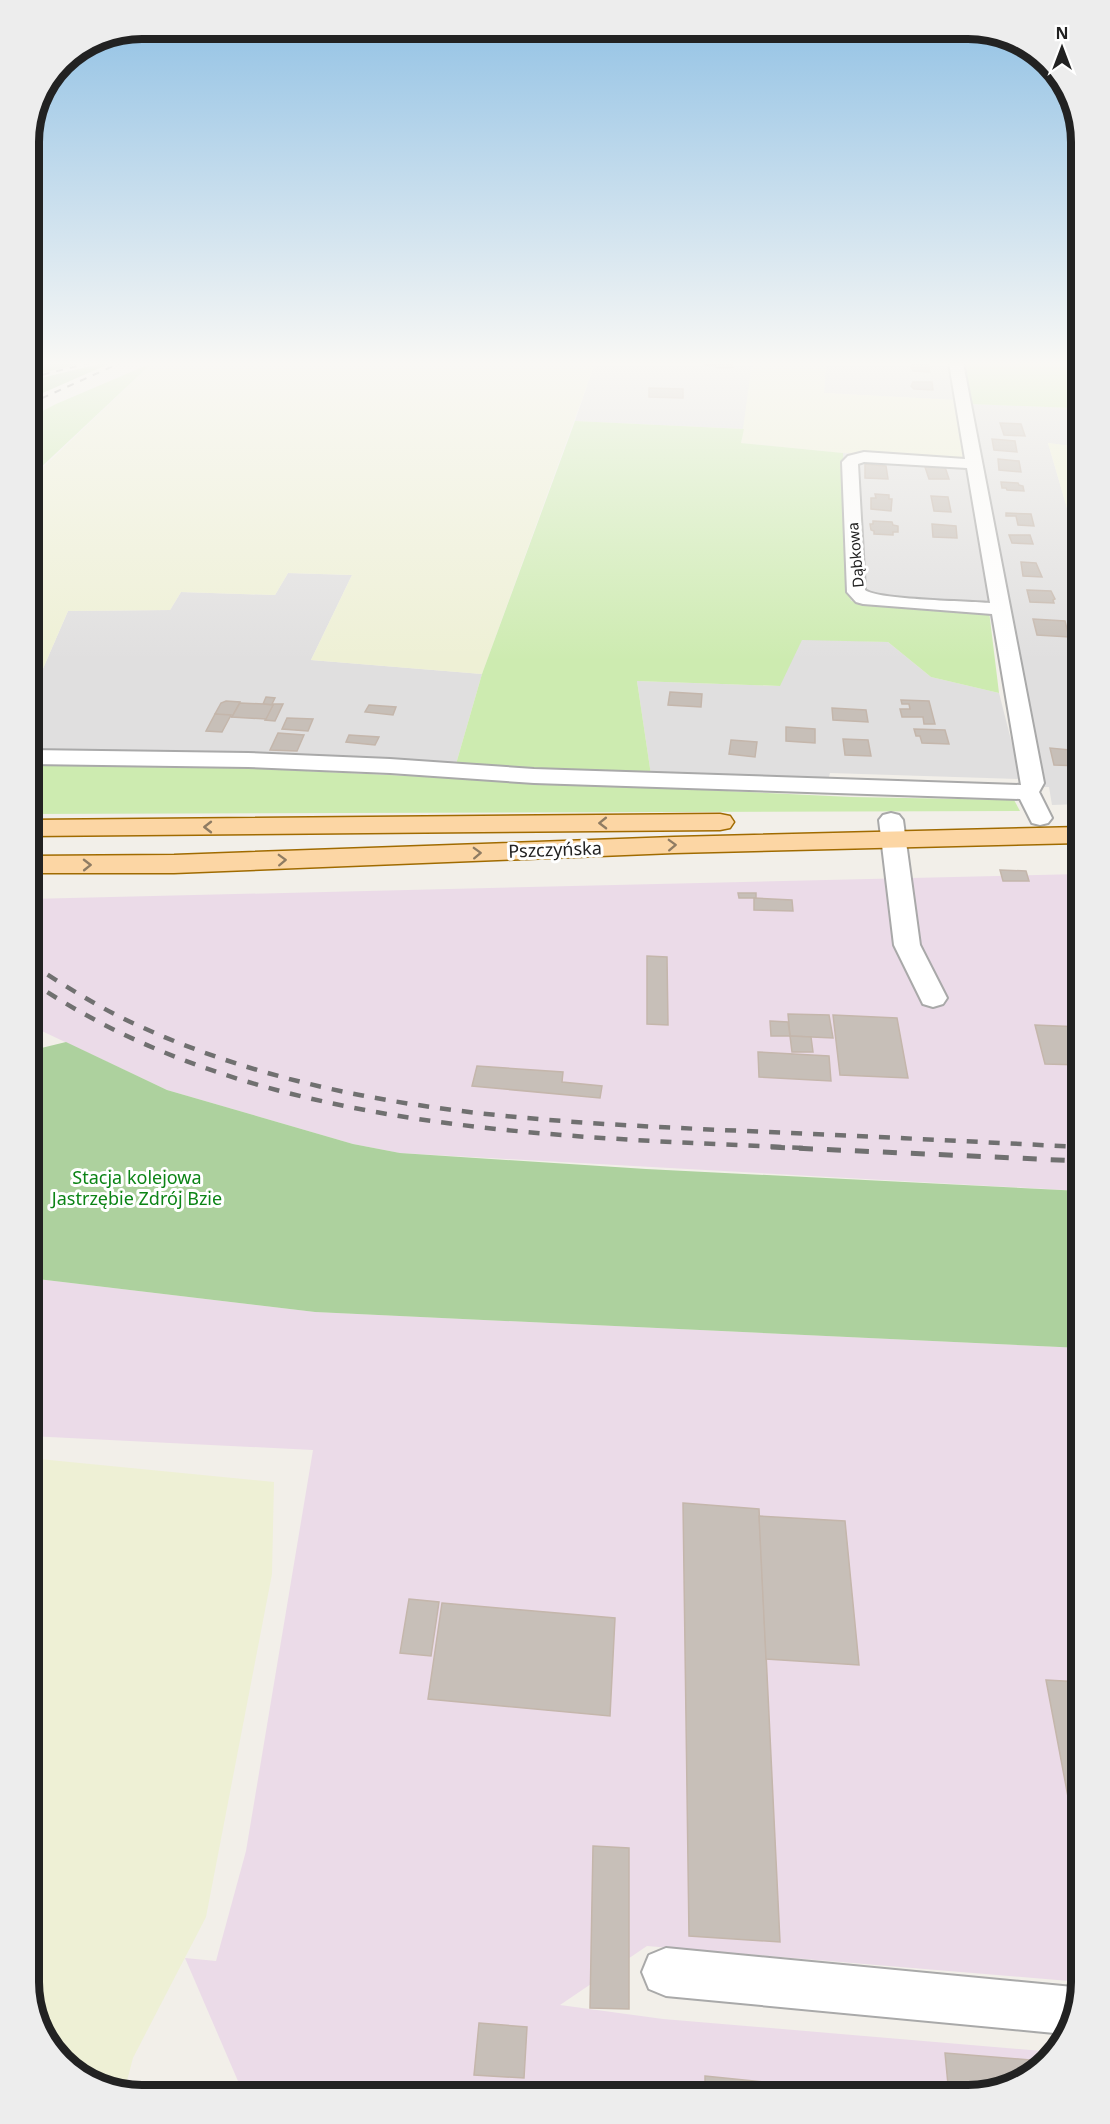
<svg xmlns="http://www.w3.org/2000/svg" width="1110" height="2124" font-family="'Noto Sans',sans-serif">
	<rect width="100%" height="100%" fill="#f2efe9"/>
	<g fill="#e0dfdf">
		<polygon points="595,363 752,363 744,429 575,421"/>
		<polygon points="826,363 948,363 955,400 824,393"/>
		<polygon points="969,404 1072,408 1074,447 1048,443 1081,556 1081,804 1052,805 1049,787 1033,787 1005,644 995,643 989,612 851,602 843,453 978,461"/>
		<polygon points="288,573 352,575 311,660 482,674 456,764 175,752 29,749 29,701 68,611 170,610 181,592 275,595"/>
		<polygon points="801,639 888,642 931,677 999,693 1021,779 830,773 828,780 651,775 637,681 779,686"/>
	</g>
	<g fill="#ebdbe8">
		<polygon points="1081,874 1081,1191 400,1153 353,1144 167,1090 29,1025 29,899"/>
		<polygon points="29,1278 315,1312 1081,1348 1081,1982 647,1946 560,2005 663,2019 1054,2052 1012,2087 968,2095 244,2095 185,1958 216,1961 246,1851 313,1450 29,1436"/>
	</g>
	<g fill="#eef0d5">
		<polygon points="152,363 595,363 482,674 311,660 352,575 288,573 275,595 181,592 170,610 68,611 38,680 29,681 29,481"/>
		<polygon points="752,363 826,363 824,393 955,400 963,460 843,453 741,443"/>
		<polygon points="1071,363 1081,363 1081,556 1048,443 1074,446"/>
		<polygon points="29,1458 274,1482 272,1574 206,1917 133,2058 124,2092 79,2076 37,2026 29,1982"/>
	</g>
	<g fill="#cdebb0">
		<polygon points="152,363 38,470 29,481 29,418 56,404"/>
		<polygon points="960,363 1071,363 1072,408 969,404"/>
		<polygon points="575,421 744,429 741,443 843,453 851,601 989,611 999,693 931,677 888,642 802,640 780,686 637,681 651,775 456,764 482,674"/>
		<polygon points="29,765 243,768 851,797 1014,800 1020,811 29,814"/>
	</g>
	<g fill="#add19e">
		<polygon points="49,363 83,363 29,376 29,367"/>
		<polygon points="103,363 111,363 29,399 29,381"/>
		<polygon points="66,1042 167,1090 353,1144 400,1153 646,1169 1081,1191 1081,1348 315,1312 29,1278 29,1051"/>
	</g>
	<g fill="#c7bfb8" stroke="#c4b6ab" stroke-width="1.5">
		<polygon points="705,363 731,363 733,366 731,368 716,368 716,366 705,366"/>
		<polygon points="912,364 928,365 930,372 913,371 911,367"/>
		<polygon points="913,382 932,382 933,390 914,389 911,386"/>
		<polygon points="649,388 683,389 683,398 649,397"/>
		<polygon points="1000,423 1021,424 1025,436 1004,435"/>
		<polygon points="992,439 1015,441 1017,452 994,450"/>
		<polygon points="998,459 1019,461 1021,472 999,470"/>
		<polygon points="865,464 886,466 888,479 865,478"/>
		<polygon points="925,467 945,467 949,479 929,479"/>
		<polygon points="1001,482 1018,483 1019,485 1023,486 1024,491 1007,490 1006,488 1002,488"/>
		<polygon points="875,494 889,495 889,499 892,499 891,511 871,509 871,498 876,498"/>
		<polygon points="931,496 948,497 951,512 934,511"/>
		<polygon points="1006,513 1031,514 1034,526 1018,525 1016,516 1006,516"/>
		<polygon points="873,521 892,522 893,525 898,526 898,532 893,532 893,535 874,534 874,531 871,530 870,524 873,524"/>
		<polygon points="932,524 956,526 957,538 933,537"/>
		<polygon points="1009,535 1030,535 1033,544 1012,543"/>
		<polygon points="1021,562 1036,563 1042,577 1023,576"/>
		<polygon points="1027,590 1051,591 1055,599 1053,600 1054,603 1030,602"/>
		<polygon points="1033,619 1065,621 1069,637 1037,635"/>
		<polygon points="670,692 702,694 701,707 668,705"/>
		<polygon points="266,697 275,698 272,704 283,704 275,721 265,720 273,705 263,704"/>
		<polygon points="901,700 929,701 935,724 924,724 923,717 902,717 900,709 910,709 909,704 902,704"/>
		<polygon points="226,701 240,702 232,717 215,714 221,703"/>
		<polygon points="240,703 263,704 273,705 266,719 232,717"/>
		<polygon points="369,705 396,707 393,715 365,712"/>
		<polygon points="832,708 866,710 868,722 833,720"/>
		<polygon points="215,714 231,715 222,732 206,731"/>
		<polygon points="287,718 313,719 308,731 282,729"/>
		<polygon points="786,727 815,729 815,743 786,741"/>
		<polygon points="914,729 945,730 949,744 922,743 920,736 916,736"/>
		<polygon points="278,733 304,735 297,751 270,750"/>
		<polygon points="349,735 379,737 375,745 346,742"/>
		<polygon points="843,739 868,740 871,756 845,755"/>
		<polygon points="731,740 757,742 755,757 729,754"/>
		<polygon points="1069,746 1078,746 1081,766 1054,765 1050,748 1070,750"/>
		<polygon points="1000,870 1026,871 1029,881 1003,881"/>
		<polygon points="738,893 756,893 756,898 739,898"/>
		<polygon points="754,898 792,900 793,911 754,910"/>
		<polygon points="647,956 667,957 668,1025 647,1024"/>
		<polygon points="788,1014 829,1015 833,1038 790,1036"/>
		<polygon points="833,1015 897,1018 908,1078 840,1075"/>
		<polygon points="770,1021 788,1022 790,1036 771,1036"/>
		<polygon points="1035,1025 1081,1027 1081,1065 1045,1064"/>
		<polygon points="790,1036 811,1037 813,1052 792,1052"/>
		<polygon points="758,1052 829,1056 831,1081 759,1077"/>
		<polygon points="477,1066 563,1072 562,1082 602,1086 600,1098 472,1086"/>
		<polygon points="683,1503 759,1509 780,1942 689,1936"/>
		<polygon points="759,1516 845,1521 859,1665 766,1659"/>
		<polygon points="409,1599 439,1602 431,1656 400,1653"/>
		<polygon points="442,1603 615,1618 610,1716 428,1699"/>
		<polygon points="1046,1680 1081,1682 1081,1802 1069,1802"/>
		<polygon points="593,1846 629,1848 629,2009 590,2008"/>
		<polygon points="1076,1846 1081,1847 1081,1879"/>
		<polygon points="479,2023 527,2027 524,2078 474,2075"/>
		<polygon points="945,2053 1043,2061 1012,2087 968,2096 949,2095"/>
		<polygon points="705,2076 785,2084 786,2095 705,2095"/>
	</g>
	<g fill="none" stroke-linecap="round" stroke-linejoin="round">
		<g stroke="#a9a9a9" stroke-width="4">
			<g id="minor">
				<path d="M949,363H963L1044,783L1039,792L1052,818L1048,823L1040,825L1032,823L1020,799L534,783L390,773L248,767L29,764V750L248,753L390,759L534,769L1021,785L992,614L863,604L856,602L847,592L842,462L848,456L864,452L965,459ZM864,462L967,468L990,603C969,601 878,600 865,590L858,464Z"/>
				<polygon points="891,813 899,815 903,820 920,945 947,998 943,1004 933,1007 923,1004 894,945 879,820 883,815"/>
				<polygon points="666,1948 1073,1987 1079,1990 1065,2034 666,1996 649,1989 642,1972 649,1955"/>
			</g>
		</g>
		<g stroke="#a06b00" stroke-width="3">
			<g id="major">
				<polygon points="720,814 730,816 734,822 730,828 720,830 29,836 29,820"/>
				<polygon points="1081,827 1081,843 674,853 174,873 29,873 29,856 174,855 674,837"/>
			</g>
		</g>
		<use href="#minor" fill="#fff" fill-rule="evenodd"/>
		<use href="#major" fill="#fcd6a4" fill-rule="evenodd"/>
		<g stroke="#707070" stroke-width="2" stroke-dasharray="7 7" stroke-linecap="butt">
			<polyline points="29,378 90,363"/>
			<polyline points="29,404 120,363"/>
		</g>
		<g stroke="#707070" stroke-width="4.5" stroke-dasharray="11 11" stroke-linecap="butt">
			<path d="M29,963C64,985 99,1008 137,1025C322,1110 523,1121 722,1130C842,1135 961,1141 1081,1147"/>
			<path d="M29,980C251,1132 544,1136 803,1148"/>
		</g>
		<g stroke="#707070" stroke-width="5" stroke-dasharray="14 14" stroke-linecap="butt">
			<polyline points="771,1147 1081,1161"/>
			<polyline points="1077,1147 1081,1147"/>
		</g>
	</g>
	<defs><path id="oneway-chevron" d="M-2-3.5L2.5 0L-2 3.5" fill="none" stroke-width="1.6" stroke-linecap="round" stroke-linejoin="round" transform="scale(1.5)"/></defs>
	<g stroke="#8f7c63">
		<use href="#oneway-chevron" transform="translate(603 823) rotate(179)"/>
		<use href="#oneway-chevron" transform="translate(208 827) rotate(180)"/>
		<use href="#oneway-chevron" transform="translate(672 845) rotate(-2)"/>
		<use href="#oneway-chevron" transform="translate(477 853) rotate(-2)"/>
		<use href="#oneway-chevron" transform="translate(282 860) rotate(-2)"/>
		<use href="#oneway-chevron" transform="translate(87 865) rotate(-1)"/>
	</g>
	<linearGradient id="sky" x2="0" y2="1"><stop stop-color="#8fc0e4"/><stop offset="0.55" stop-color="#f9f8f5"/><stop offset="1" stop-color="#f9f8f5" stop-opacity="0"/></linearGradient>
	<rect width="1110" height="661" fill="url(#sky)"/>
	<g text-anchor="middle" stroke-width="6" stroke-linejoin="round" paint-order="stroke">
		<g font-size="15" fill="#222" stroke="#fff">
			<text transform="translate(856 555) rotate(-95)" y="5">Dąbkowa</text>
		</g>
		<g font-size="18" fill="#222" stroke="#fff">
			<text transform="translate(555 850) rotate(-2)" y="6">Pszczyńska</text>
		</g>
		<g font-size="18" fill="#0c8416" stroke="#fff">
			<text x="137" y="1184">Stacja kolejowa<tspan x="137" dy="21">Jastrzębie Zdrój Bzie</tspan></text>
		</g>
	</g>
	<path d="M0 0H1110V2124H0ZM142 39H968A103 103 0 0 1 1071 142V1982A103 103 0 0 1 968 2085H142A103 103 0 0 1 39 1982V142A103 103 0 0 1 142 39Z" fill="#ededed" fill-rule="evenodd"/>
	<path fill="none" stroke="#222" stroke-width="8" d="M142 39H968A103 103 0 0 1 1071 142V1982A103 103 0 0 1 968 2085H142A103 103 0 0 1 39 1982V142A103 103 0 0 1 142 39Z"/>
	<g transform="translate(1062 48)" stroke="#ffffff" stroke-width="4.5" paint-order="stroke">
	<path d="M0-4.5L10 22L0 15L-10 22Z" fill="#222222"/>
	<text y="-9" font-size="16" font-weight="bold" text-anchor="middle" fill="#222222">N</text>
	</g>
</svg>
